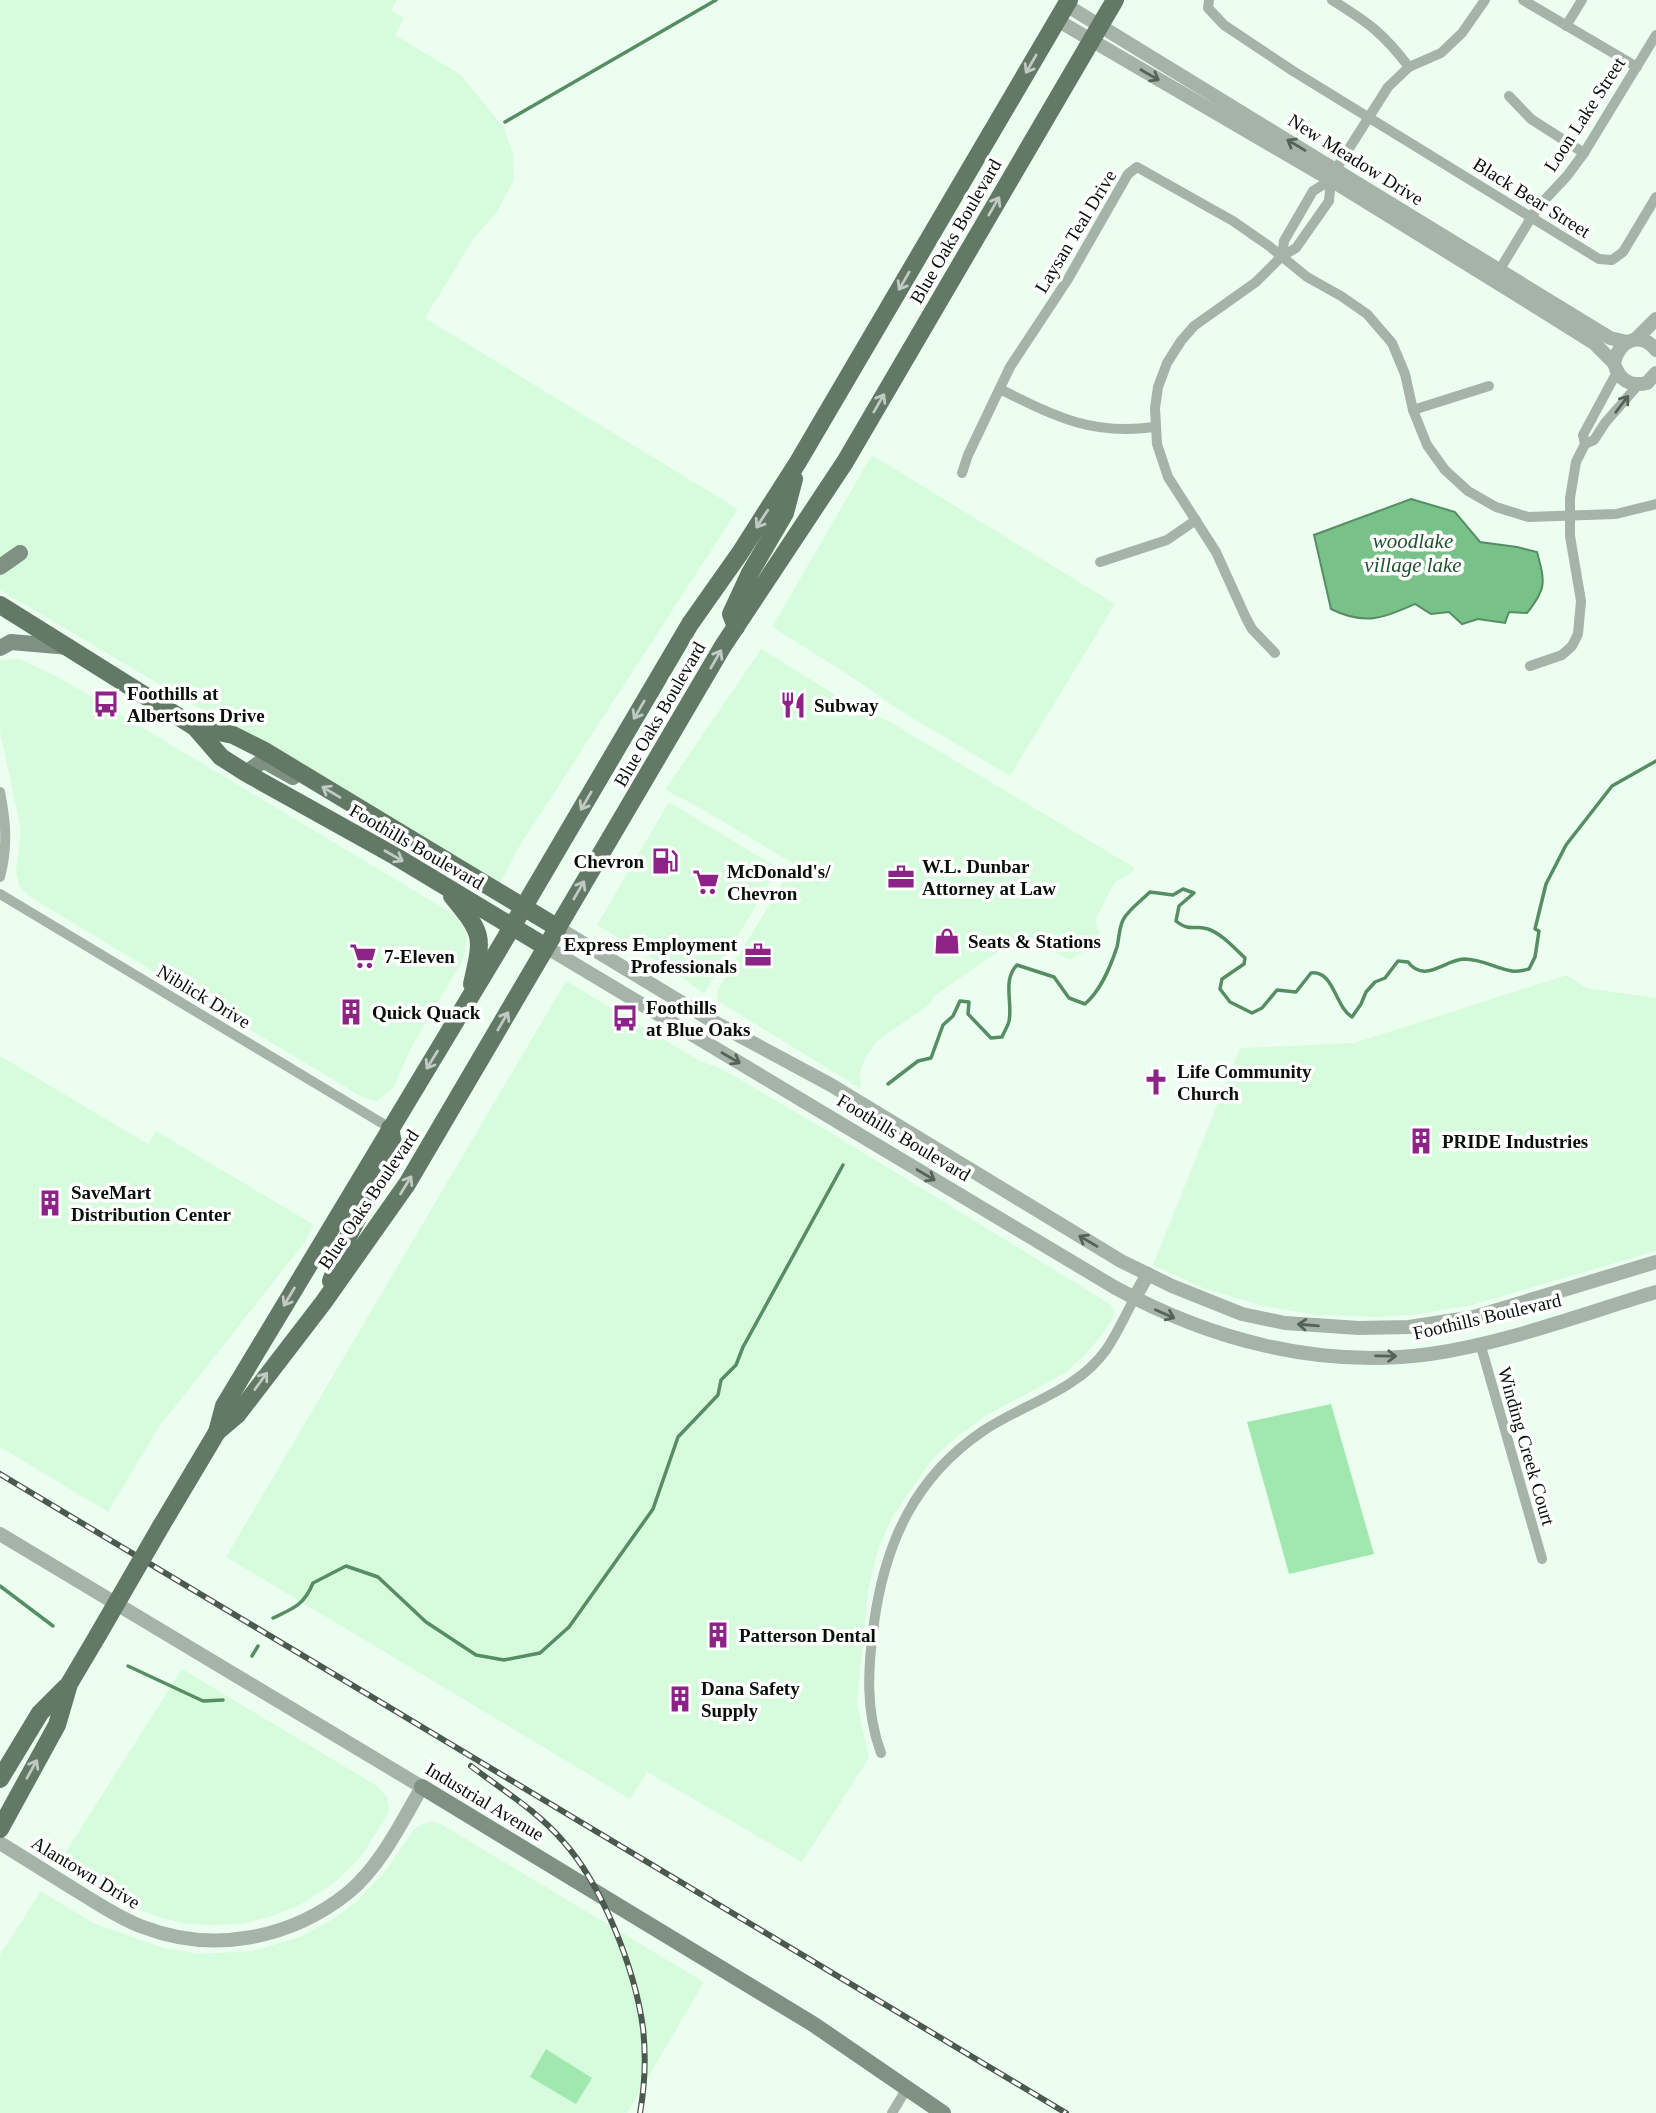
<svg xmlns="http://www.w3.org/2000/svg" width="1656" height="2113" font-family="'Times New Roman',serif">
	<rect width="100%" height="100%" fill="#ecfeef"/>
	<g fill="#d7fcdd">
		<polygon points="0,0 397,0 391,10 404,18 395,35 461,75 504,128 513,154 514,180 497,212 474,238 425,318 738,509 519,847 499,885 0,590"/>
		<polygon points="872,455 1115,604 1010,776 899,710 858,681 772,627"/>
		<polygon points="761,649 844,700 890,722 1135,868 1130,874 1115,882 1108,895 1095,921 1100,932 1096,944 1070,960 1031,941 1021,940 1004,948 935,995 930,1004 877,1041 865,1058 860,1072 861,1089 718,1001 717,991 794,864 695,805 665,790"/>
		<polygon points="20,659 58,677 450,912 461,924 467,936 463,960 412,1046 393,1088 377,1101 362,1097 30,897 19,886 16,871 21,830 0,731 0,660"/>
		<polygon points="669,802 778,868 704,994 672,970 597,925"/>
		<polygon points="1567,975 1586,988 1656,998 1656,1251 1472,1305 1418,1314 1379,1317 1317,1315 1263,1306 1203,1288 1153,1265 1240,1048 1354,1043"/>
		<polygon points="566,981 700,1061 722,1069 833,1134 1110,1304 1114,1311 1113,1318 1103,1333 1086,1354 1065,1373 989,1414 959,1435 933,1458 892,1517 878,1549 868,1591 860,1670 857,1703 869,1758 802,1862 647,1772 630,1799 226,1557"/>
		<polygon points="0,1056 148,1144 156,1131 311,1223 313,1227 305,1242 159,1427 108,1512 0,1447"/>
		<polygon points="182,1669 377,1786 387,1797 389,1808 387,1816 362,1855 334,1883 298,1906 273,1916 241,1924 209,1925 181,1923 156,1916 131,1906 58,1864"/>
		<polygon points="431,1822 441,1824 704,1982 627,2113 0,2113 0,1955 41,1891 93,1923 164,1948 199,1954 252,1951 300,1937 333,1919 355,1903 384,1873 414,1829 422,1824"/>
	</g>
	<g fill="#a1e8b0">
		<polygon points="1331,1404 1374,1554 1289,1574 1247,1422"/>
		<polygon points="546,2049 592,2078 576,2104 530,2077"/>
	</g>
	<path fill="#78c289" stroke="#568d63" stroke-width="2" d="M1411,499L1455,512L1480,542L1517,547L1537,552C1545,582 1547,588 1527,613L1509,612L1505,623L1478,619L1462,624L1449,612L1431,614L1415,604C1383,618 1365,626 1331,609L1314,535Z"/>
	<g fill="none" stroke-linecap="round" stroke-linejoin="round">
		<g stroke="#568d63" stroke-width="3.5">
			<polyline points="505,122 716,0"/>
			<path d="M888,1084L918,1061L931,1058L943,1025L953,1016L960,1001L969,1002L968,1014L991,1038L1002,1037C1004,1032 1008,1026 1009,1021C1013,1003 1002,980 1017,965L1054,977L1069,998L1085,1004C1101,990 1110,968 1117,947C1119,939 1119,928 1123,920C1128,910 1142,900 1150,892L1173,895L1183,889L1194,893L1179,906L1176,921C1191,933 1195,924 1208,929C1222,934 1234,948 1245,958L1244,964L1222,979L1220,989L1230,1002L1252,1013L1262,1008L1277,990L1296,992L1311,973C1334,970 1335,1007 1352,1017L1361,1004L1366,992L1375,982L1385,978L1398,961L1408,962C1425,984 1444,960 1464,959C1483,959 1496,969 1512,971C1517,972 1524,970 1529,969L1535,957L1539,931L1535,929L1546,884L1566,845L1612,786L1656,761"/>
			<polyline points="0,1586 53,1626"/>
			<path d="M273,1618C294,1608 304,1605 313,1583L346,1566L378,1577L426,1622L476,1655L504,1660L540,1653L569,1627L653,1509L678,1437L718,1395L721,1380L736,1365L743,1347L843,1165"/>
			<polyline points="252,1656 258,1646"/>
			<polyline points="128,1666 203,1701 223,1700"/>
		</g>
		<g stroke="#a6b3a8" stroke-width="10">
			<polyline points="1209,0 1208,8 1224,25 1293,71 1599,259 1612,260 1623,252 1656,197"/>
			<path d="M1332,0C1369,23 1383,33 1409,67"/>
			<polyline points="1523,0 1637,67"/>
			<polyline points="1566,26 1582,0"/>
			<polyline points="1509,96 1531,119 1584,153"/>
			<polyline points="1282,256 1284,241 1313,191 1331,180"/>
			<polyline points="1497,274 1537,208 1567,176 1584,153 1656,35"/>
			<path d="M1000,389C1054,416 1092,436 1154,427"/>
			<polyline points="1413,410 1489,386"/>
			<polyline points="1585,444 1594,440 1605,423 1638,385"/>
			<polyline points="962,473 968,455 1010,367 1068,279 1128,174 1137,167 1233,221 1269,246 1307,277 1341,296 1367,314 1392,343 1405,374 1413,410 1427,445 1445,470 1468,491 1496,507 1528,517 1616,514 1656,504"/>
			<polyline points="1100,562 1167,540 1196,520"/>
			<polyline points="1275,653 1252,629 1246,618 1216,552 1168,477 1157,444 1155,408 1158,387 1167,363 1181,341 1194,326 1256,282 1282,256 1296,248 1329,201 1331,180 1336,169 1388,87 1409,67 1441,53 1462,33 1485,0"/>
			<polyline points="1530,666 1562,655 1572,646 1578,634 1581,601 1570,536 1570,498 1576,462 1585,444 1583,435 1617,372"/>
			<path d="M0,792C6,822 8,847 0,877"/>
			<polyline points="0,894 390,1128"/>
			<polyline points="1480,1343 1542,1559"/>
			<path d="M881,1753C865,1710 868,1667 874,1623C885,1543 915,1477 983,1431C1023,1404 1077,1391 1106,1350C1117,1334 1125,1316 1134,1299"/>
			<polyline points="892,2113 907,2088"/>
		</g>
		<g stroke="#a6b3a8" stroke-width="14">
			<polyline points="1066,5 1610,338 1627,342"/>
			<polyline points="1057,20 1331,180 1493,280 1594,343 1614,363"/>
			<polyline points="1636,339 1656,319"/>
			<path d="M1656,350C1641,330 1618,341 1614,363C1619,380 1630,387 1647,383L1656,373"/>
			<polyline points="558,928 714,1022 831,1085 1121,1261 1172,1286 1242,1314 1285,1323 1359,1328 1409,1327 1474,1317 1656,1262"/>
			<path d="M546,947L1114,1287C1210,1340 1320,1369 1430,1354C1506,1343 1583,1314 1656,1292"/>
			<polyline points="1134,1299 1148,1274"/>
			<path d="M0,1534L422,1787C401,1823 381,1865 349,1892C291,1939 213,1954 143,1927C121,1919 102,1906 82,1894C55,1877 27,1860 0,1843"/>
		</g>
		<g stroke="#7e9182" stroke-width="16">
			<polyline points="0,567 20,553"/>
			<polyline points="0,648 11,642 69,647"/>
			<polyline points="246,773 261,762 266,762 293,777"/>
			<polyline points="422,1787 813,2024 943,2113"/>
		</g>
		<g stroke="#627966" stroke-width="18">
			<polyline points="0,605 195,727 221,757 246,773 395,856 546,947"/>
			<polyline points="736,627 731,614 750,573 785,513 794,479"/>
			<polyline points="195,727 233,735 263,750 558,928"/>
			<path d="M452,896C484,935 483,936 472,984"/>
			<polyline points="331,1281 348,1237 392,1151 393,1143 390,1128"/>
			<polyline points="217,1432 237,1415 323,1303 407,1184 723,646 845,462 1115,0"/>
			<polyline points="161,1526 217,1432 224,1406 499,949 690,624 740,553 798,462 1069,0"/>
			<polyline points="0,1779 40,1713 66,1687"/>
			<polyline points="0,1829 57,1725 69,1684 98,1635"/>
		</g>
		<g stroke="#4c594f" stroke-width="6">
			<g id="rail">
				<polyline points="0,1474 1066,2113"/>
				<path d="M471,1766C502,1790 536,1810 562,1840C602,1884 635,1969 643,2028C646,2056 645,2085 640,2113"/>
			</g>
		</g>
		<use href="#rail" stroke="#fff" stroke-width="3.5" stroke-dasharray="10" stroke-linecap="butt"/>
		<polyline stroke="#627966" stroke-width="18" points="98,1635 161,1526"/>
	</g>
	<defs><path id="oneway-shaft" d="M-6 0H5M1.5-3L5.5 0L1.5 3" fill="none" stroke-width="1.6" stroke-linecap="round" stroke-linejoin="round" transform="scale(1.75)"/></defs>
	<g stroke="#c0c9c2">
		<use href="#oneway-shaft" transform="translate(1031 64) rotate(120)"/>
		<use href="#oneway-shaft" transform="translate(994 206) rotate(-60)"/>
		<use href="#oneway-shaft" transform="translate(904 281) rotate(120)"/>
		<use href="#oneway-shaft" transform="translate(879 403) rotate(-60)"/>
		<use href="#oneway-shaft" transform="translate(762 519) rotate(123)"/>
		<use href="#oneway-shaft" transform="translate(716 659) rotate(-60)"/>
		<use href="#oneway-shaft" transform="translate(639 710) rotate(120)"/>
		<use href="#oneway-shaft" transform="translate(331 792) rotate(-149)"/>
		<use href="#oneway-shaft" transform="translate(586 801) rotate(120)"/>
		<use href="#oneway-shaft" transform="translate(394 856) rotate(30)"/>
		<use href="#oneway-shaft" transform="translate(579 890) rotate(-60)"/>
		<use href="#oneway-shaft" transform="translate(503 1021) rotate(-60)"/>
		<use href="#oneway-shaft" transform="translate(432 1060) rotate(122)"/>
		<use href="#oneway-shaft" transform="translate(406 1185) rotate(-58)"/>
		<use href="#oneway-shaft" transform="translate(289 1297) rotate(121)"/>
		<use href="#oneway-shaft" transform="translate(261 1381) rotate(-54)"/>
		<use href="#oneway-shaft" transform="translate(32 1769) rotate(-61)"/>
	</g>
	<g stroke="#566258">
		<use href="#oneway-shaft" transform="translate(1150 75) rotate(30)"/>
		<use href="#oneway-shaft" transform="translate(1296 145) rotate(-149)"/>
		<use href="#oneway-shaft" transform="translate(1622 404) rotate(-53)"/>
		<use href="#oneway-shaft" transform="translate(731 1058) rotate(30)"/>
		<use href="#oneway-shaft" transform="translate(926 1175) rotate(31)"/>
		<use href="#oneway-shaft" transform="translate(1088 1241) rotate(-149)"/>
		<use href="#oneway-shaft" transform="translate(1165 1314) rotate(24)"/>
		<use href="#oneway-shaft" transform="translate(1308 1325) rotate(-175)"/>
		<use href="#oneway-shaft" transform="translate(1386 1356) rotate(1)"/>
	</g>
	<defs>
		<g id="bus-bare" transform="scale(2.1)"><path d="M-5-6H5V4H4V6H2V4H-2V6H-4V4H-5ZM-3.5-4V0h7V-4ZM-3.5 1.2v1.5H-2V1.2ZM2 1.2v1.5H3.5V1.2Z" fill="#8d2287" stroke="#fff" stroke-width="2.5" paint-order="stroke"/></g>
		<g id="restaurant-bare" transform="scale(2.1)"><path d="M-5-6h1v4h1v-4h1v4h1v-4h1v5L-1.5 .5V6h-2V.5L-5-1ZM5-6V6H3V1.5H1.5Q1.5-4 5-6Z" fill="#8d2287" stroke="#fff" stroke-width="2.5" paint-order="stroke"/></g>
		<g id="fuel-bare" transform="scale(2.1)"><path d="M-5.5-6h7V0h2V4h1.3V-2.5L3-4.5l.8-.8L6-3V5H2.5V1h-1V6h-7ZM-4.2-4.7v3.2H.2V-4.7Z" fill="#8d2287" stroke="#fff" stroke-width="2.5" paint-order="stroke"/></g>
		<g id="office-bare" transform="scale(2.1)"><path d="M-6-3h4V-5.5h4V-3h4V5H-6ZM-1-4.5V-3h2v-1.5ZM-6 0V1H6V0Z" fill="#8d2287" stroke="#fff" stroke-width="2.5" paint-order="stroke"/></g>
		<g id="supermarket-bare" transform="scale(2.1)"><path d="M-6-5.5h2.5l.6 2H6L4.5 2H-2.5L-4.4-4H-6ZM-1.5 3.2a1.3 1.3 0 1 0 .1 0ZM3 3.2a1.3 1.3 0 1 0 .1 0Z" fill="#8d2287" stroke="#fff" stroke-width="2.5" paint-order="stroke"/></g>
		<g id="shop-bare" transform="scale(2.1)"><path d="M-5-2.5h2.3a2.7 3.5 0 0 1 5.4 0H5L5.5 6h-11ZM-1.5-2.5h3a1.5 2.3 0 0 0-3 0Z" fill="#8d2287" stroke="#fff" stroke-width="2.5" paint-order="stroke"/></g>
		<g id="building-bare" transform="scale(2.1)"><path d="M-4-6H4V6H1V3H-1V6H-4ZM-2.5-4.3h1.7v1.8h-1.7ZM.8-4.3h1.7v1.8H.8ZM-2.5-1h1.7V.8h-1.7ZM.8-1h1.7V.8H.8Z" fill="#8d2287" stroke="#fff" stroke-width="2.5" paint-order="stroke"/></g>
		<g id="church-bare" transform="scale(2.1)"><path d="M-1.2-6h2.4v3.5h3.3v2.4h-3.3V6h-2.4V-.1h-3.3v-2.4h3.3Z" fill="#8d2287" stroke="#fff" stroke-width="2.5" paint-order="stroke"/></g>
	</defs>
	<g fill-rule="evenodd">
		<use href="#bus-bare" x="106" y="704"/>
		<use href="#restaurant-bare" x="793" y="705"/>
		<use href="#fuel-bare" x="665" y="861"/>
		<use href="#office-bare" x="901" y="877"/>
		<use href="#supermarket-bare" x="706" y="882"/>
		<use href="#shop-bare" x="947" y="941"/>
		<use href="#office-bare" x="758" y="955"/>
		<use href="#supermarket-bare" x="363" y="956"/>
		<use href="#building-bare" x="351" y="1012"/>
		<use href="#bus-bare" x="625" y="1018"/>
		<use href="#church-bare" x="1156" y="1082"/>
		<use href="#building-bare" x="1421" y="1141"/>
		<use href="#building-bare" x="50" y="1203"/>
		<use href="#building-bare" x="718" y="1635"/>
		<use href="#building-bare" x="680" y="1699"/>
	</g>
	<g text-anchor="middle" stroke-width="7" stroke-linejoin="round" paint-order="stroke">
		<g font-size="19" fill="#071109" stroke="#fff">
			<text transform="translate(1584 114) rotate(-57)" y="7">Loon Lake Street</text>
			<text transform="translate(1356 159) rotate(32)" y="7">New Meadow Drive</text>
			<text transform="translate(1532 197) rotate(32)" y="7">Black Bear Street</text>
			<text transform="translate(955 231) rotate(-60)" y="7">Blue Oaks Boulevard</text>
			<text transform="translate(1075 231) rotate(-59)" y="7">Laysan Teal Drive</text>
			<text transform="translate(659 714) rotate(-60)" y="7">Blue Oaks Boulevard</text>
			<text transform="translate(417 846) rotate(30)" y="7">Foothills Boulevard</text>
			<text transform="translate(204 996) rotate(31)" y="7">Niblick Drive</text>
			<text transform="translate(904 1137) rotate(31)" y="7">Foothills Boulevard</text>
			<text transform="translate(368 1199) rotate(-56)" y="7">Blue Oaks Boulevard</text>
			<text transform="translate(1487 1316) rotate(-13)" y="7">Foothills Boulevard</text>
			<text transform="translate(1527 1446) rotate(74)" y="7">Winding Creek Court</text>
			<text transform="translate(485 1801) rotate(31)" y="7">Industrial Avenue</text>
			<text transform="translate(86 1872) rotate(31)" y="7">Alantown Drive</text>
		</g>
		<g font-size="19" font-weight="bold" fill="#071109" stroke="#fff" text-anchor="start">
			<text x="127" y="700">Foothills at<tspan x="127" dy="22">Albertsons Drive</tspan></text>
			<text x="814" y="712">Subway</text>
			<text x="644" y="868" text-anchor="end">Chevron</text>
			<text x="922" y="873">W.L. Dunbar<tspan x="922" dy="22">Attorney at Law</tspan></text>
			<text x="727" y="878">McDonald's/<tspan x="727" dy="22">Chevron</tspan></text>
			<text x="968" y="948">Seats &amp; Stations</text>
			<text x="737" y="951" text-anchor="end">Express Employment<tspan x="737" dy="22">Professionals</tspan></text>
			<text x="384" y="963">7-Eleven</text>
			<text x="646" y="1014">Foothills<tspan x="646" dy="22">at Blue Oaks</tspan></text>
			<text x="372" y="1019">Quick Quack</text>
			<text x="1177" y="1078">Life Community<tspan x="1177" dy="22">Church</tspan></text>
			<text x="1442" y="1148">PRIDE Industries</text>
			<text x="71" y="1199">SaveMart<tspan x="71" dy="22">Distribution Center</tspan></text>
			<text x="739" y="1642">Patterson Dental</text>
			<text x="701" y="1695">Dana Safety<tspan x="701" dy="22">Supply</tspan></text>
		</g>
		<g font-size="21" font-style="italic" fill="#1e532e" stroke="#fff">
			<text x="1413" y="548">woodlake<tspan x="1413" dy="24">village lake</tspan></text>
		</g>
	</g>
</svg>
